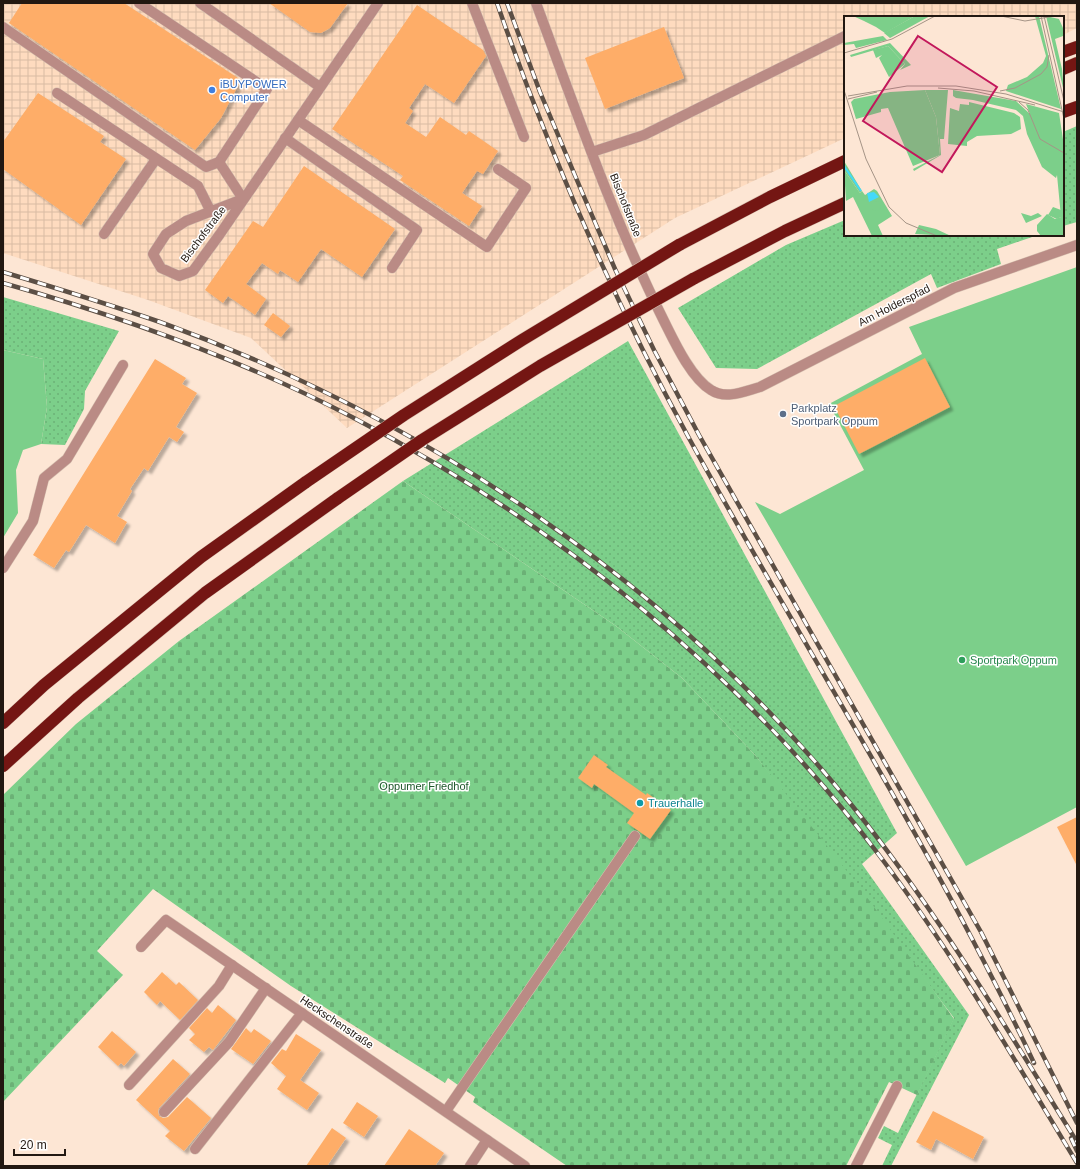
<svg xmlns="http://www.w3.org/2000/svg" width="1080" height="1169" font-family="Helvetica,sans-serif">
	<defs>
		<pattern id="industrial-grid" width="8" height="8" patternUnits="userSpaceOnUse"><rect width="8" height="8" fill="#fedbbf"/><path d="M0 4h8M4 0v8" fill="none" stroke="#d9bba3"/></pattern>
		<pattern id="grass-dots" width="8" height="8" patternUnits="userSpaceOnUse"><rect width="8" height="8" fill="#7ccf8a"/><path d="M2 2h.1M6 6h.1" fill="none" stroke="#6bb176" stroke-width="1.8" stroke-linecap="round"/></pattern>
		<pattern id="cemetery-stones" width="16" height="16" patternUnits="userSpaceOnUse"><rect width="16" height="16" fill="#7ccf8a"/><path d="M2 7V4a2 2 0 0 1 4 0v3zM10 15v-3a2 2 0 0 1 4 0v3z" fill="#6bb176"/></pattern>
		<filter id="shadow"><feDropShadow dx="3.5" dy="3.5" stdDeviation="1" flood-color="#0004"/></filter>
	</defs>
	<rect width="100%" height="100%" fill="#fde6d4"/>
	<polygon fill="url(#industrial-grid)" points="3,3 1077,3 1077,28 1063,35 1063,17 845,17 845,138 675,218 347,428 251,338 148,300 3,253"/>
	<g fill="url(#grass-dots)">
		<polygon points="1077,126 1077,222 1063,226 1063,132"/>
		<polygon points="845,220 845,235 1038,235 997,249 1001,264 937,288 931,274 757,369 716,368 678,308 786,245"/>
		<polygon points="3,297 119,331 85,391 84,409 65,445 41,444 47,407 43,359 3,350"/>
		<polygon points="628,341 897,833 862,864 969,1015 891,1166 882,1166 892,1145 878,1138 884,1126 898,1133 954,1018 755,755 682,678 616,626 403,481"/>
	</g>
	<polygon fill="url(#cemetery-stones)" points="403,481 616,626 682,678 755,755 864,893 954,1019 917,1095 889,1082 846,1166 567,1166 473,1102 475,1097 448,1078 445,1083 291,986 153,889 97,951 123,975 3,1102 3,795 76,724 179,641"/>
	<g fill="#7ccf8a">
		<polygon points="1077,267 1077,807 966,866 755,502 780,514 864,470 829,404 922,354 909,327"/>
		<polygon points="3,350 43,359 47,407 41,444 23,450 16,470 18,513 3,538"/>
	</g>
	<g fill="#fead67" filter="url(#shadow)">
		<polygon points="22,3 124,3 241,80 221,118 195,150 9,23"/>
		<polygon points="269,3 348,3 330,28 321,33 310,32"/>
		<polygon points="417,5 483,50 486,56 454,103 425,84 409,108 413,111 405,123 426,137 440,117 466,135 469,131 498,151 483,174 477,171 462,193 482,206 469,226 400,180 403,176 332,129"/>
		<polygon points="664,27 684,78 605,109 585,58"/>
		<polygon points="38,93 104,136 100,142 126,159 81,225 3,169 3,142"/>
		<polygon points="304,166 395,229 362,277 321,249 298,282 280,270 278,274 262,263 246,284 266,299 255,315 228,296 223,303 205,290 253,221 263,227"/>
		<polygon points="273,313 290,326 281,337 264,325"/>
		<polygon points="925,358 950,407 859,454 834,406"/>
		<polygon points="155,359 186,378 182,384 197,393 176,427 184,432 177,442 169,437 148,471 144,468 130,489 132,491 117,516 127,522 115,543 86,525 69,552 66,550 54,568 33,555"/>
		<polygon points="594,755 608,765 606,767 646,795 647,793 671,810 650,839 627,823 634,813 594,784 592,788 578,778"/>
		<polygon points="1077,817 1077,866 1057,827"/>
		<polygon points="162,972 176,985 179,982 198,1000 180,1020 160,1001 157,1005 144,992"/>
		<polygon points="218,1005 236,1020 213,1050 209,1047 204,1052 189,1040 195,1034 189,1028 207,1008 212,1013"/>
		<polygon points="246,1028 251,1033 254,1029 271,1041 253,1064 231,1049"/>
		<polygon points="112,1031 136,1052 124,1066 121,1063 118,1066 98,1047"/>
		<polygon points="296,1034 321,1050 300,1080 319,1093 307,1110 277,1089 286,1076 271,1063 282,1049 286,1051"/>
		<polygon points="173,1059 190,1074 159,1108 158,1111 159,1116 163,1118 168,1117 187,1097 211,1118 184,1151 165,1136 170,1131 136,1100"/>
		<polygon points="357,1102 378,1116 364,1137 343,1123"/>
		<polygon points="933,1111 984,1137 973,1159 936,1139 931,1150 916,1142"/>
		<polygon points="332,1128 346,1138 327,1166 306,1166"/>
		<polygon points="409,1129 444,1153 435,1166 384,1166"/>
	</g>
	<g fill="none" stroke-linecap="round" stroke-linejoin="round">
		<g stroke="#d6c1b1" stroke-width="11">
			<g id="minor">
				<polyline points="200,3 320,87"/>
				<polyline points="472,3 524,137"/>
				<path d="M536,3C576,110 613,219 664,321C674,341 691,378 711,390C726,400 745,391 760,387L954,288L1077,245"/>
				<polyline points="3,27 206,167 219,162 267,89 139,3"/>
				<polyline points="57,93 198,186 211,212"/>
				<polyline points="298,120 487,247 526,188 498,169"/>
				<polyline points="285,138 417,230 392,268"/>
				<polyline points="592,152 644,135 845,36"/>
				<polyline points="219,162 243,199 186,221 166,234 153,254 161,268 179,276 193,271 220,234 378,3"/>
				<polyline points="104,234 156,159"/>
				<polyline points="3,568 33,521 44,478 67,459 123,365"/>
				<polyline points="141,947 166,920 525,1166"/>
				<polyline points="129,1085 219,986 232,965"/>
				<polyline points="446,1111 635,836"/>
				<polyline points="164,1112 229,1042 266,988"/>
				<polyline points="195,1149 302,1013"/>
				<polyline points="470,1166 487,1140"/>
				<polyline points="856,1166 897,1086"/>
			</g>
		</g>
		<g stroke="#d6c1b1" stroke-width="13">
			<g id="highway">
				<polyline points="1063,52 1077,47"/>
				<polyline points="1063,69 1077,63"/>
				<polyline points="1063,112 1077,107"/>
				<polyline points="679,245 770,197 845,161"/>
				<polyline points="693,279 785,231 845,203"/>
				<polyline points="3,723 44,685 201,557 306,482"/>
				<polyline points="3,766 78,698 205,593 338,498"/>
			</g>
		</g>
		<use href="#minor" stroke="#ba8b85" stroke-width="10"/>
		<use href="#highway" stroke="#741613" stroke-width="12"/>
		<g stroke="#5c4f45" stroke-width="4.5">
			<g id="rail">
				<path d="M497,3C549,153 614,301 690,440C804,648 933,848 1034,1063"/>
				<polyline points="507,3 540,92 579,185 615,269 654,350 699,435 981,932 1077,1123"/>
				<path d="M3,272C56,288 108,304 160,322C426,419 671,583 850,803C936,909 1005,1026 1077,1142"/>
				<path d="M3,283C122,317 241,359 352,417C555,523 740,671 879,855C953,953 1014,1059 1077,1163"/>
				<polyline points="1071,1138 1077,1151"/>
			</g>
		</g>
		<use href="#rail" stroke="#fff" stroke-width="3" stroke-dasharray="9" stroke-linecap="butt"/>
		<g stroke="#d6c1b1" stroke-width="13" stroke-linecap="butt">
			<g id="highway-bridge">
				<polyline points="306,482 404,415 522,340 679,245"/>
				<polyline points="338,498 422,440 540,366 693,279"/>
			</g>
		</g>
		<use href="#highway-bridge" stroke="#741613" stroke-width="12"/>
	</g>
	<circle fill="#3f7fe0" stroke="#fff" stroke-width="1.5" cx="212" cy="90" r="4"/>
	<circle fill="#5c6f8a" stroke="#fff" stroke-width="1.5" cx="783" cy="414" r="4"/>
	<circle fill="#2e9e5b" stroke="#fff" stroke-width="1.5" cx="962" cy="660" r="4"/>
	<circle fill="#0f9aa8" stroke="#fff" stroke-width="1.5" cx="640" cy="803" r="4"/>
	<g text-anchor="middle" stroke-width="3" stroke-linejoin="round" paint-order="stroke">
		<g font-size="11" fill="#366cbe" stroke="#fff" text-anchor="start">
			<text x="220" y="88">iBUYPOWER<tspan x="220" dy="13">Computer</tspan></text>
		</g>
		<g font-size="11" fill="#221811" stroke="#fff">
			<text transform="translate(626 205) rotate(68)" y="4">Bischofstraße</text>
			<text transform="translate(203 234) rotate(-53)" y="4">Bischofstraße</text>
			<text transform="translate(894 305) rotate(-27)" y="4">Am Holderspfad</text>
			<text transform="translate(337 1022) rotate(34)" y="4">Heckschenstraße</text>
		</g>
		<g font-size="11" fill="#4e5e75" stroke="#fff" text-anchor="start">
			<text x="791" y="412">Parkplatz<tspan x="791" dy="13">Sportpark Oppum</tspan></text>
		</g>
		<g font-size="11" fill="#27864d" stroke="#fff" text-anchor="start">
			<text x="970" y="664">Sportpark Oppum</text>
		</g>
		<g font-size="11" fill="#1e582b" stroke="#fff">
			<text x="424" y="790">Oppumer Friedhof</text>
		</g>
		<g font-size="11" fill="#0d838f" stroke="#fff" text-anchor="start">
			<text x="648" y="807">Trauerhalle</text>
		</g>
	</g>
	<g transform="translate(844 16)">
		<rect width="220" height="220" fill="#fde6d4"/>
		<path d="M9,0H32V11L20,5ZM71,0H86L46,22L40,17ZM191,0H195L217,93L162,75L164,69L183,61L199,47L202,40ZM202,0L215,3L219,12V20L211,23L218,53L220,76ZM39,20L43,24L12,32L10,28L0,29V27ZM46,27L67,49L56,54L61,48L44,30L7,41L6,39ZM81,74H104L100,123H96L97,139L70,155L69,153L96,139L92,101ZM109,74L172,85L186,98L182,88L215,97L220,130V220H197L193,215V209L203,198L211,203L217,201L213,159L212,162L198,151L183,118L179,100L172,94L129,84L112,82L109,80ZM0,154L16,177L18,175L21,179L30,173L33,175L48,200L34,209L39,220H28L9,181L2,185ZM75,209L92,213L107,220L71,218Z" fill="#7ccf8a"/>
		<path d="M81,74L92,101L96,139L69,150L44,92L37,93V96L12,103L7,86L10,83L46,76Z" fill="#7ccf8a"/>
		<path d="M32,0H71L41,17L32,11ZM44,30L61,48L45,61L35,42L38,39L32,42L29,34ZM125,86L170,97L176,101L177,113L167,118L133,120L123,126V130L104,128L106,92L115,95L116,88L125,89ZM0,145L18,175L16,177L0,154ZM27 190a5 5 0 1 1 10 0a5 5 0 1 1-10 0ZM209,191L217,194V201L213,203L204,199ZM177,197L187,200L194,197L198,200L182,207Z" fill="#7ccf8a"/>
		<path d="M30,176L35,181L25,186L23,177Z" fill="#44d9f9"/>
		<path fill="none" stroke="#44d9f9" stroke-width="2" d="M0,150L17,175"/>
		<path fill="none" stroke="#a59486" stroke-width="1" d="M157,0L181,5L211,0M197,0L220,103M200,0L220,85M0,37L48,23L91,0M94,72L130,75L191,89M0,74L22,143L45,191L62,207L93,220M156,75L171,72L197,58L203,51L205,39M4,80L63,70H112L162,78L220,96M4,83L33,76M175,86L184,94L196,123L220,137"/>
		<path fill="#c2185b" fill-opacity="0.15" stroke="#c2185b" stroke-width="2" d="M74,20L153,71L98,156L19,105Z"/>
		<rect width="220" height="220" fill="none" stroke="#221811" stroke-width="2"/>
	</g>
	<rect width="1080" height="1169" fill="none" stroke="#221811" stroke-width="8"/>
	<path d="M14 1149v6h51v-6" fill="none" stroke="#221811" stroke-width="2"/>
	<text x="20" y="1149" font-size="12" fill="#221811" stroke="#ffffff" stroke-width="3" paint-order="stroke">20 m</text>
</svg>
